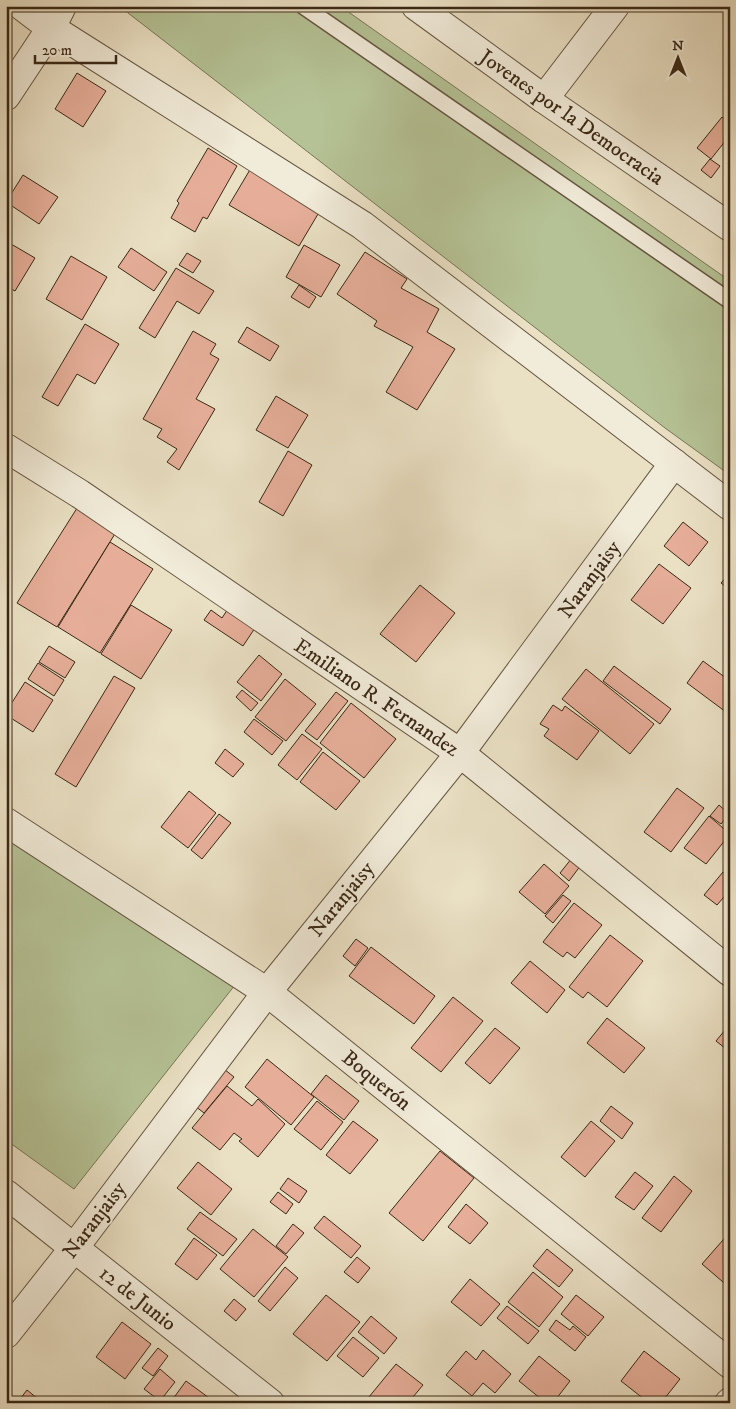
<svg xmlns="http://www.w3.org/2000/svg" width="736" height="1409" font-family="'IM FELL DW Pica',serif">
	<rect width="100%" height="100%" fill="#eae0c4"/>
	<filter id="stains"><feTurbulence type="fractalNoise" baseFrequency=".004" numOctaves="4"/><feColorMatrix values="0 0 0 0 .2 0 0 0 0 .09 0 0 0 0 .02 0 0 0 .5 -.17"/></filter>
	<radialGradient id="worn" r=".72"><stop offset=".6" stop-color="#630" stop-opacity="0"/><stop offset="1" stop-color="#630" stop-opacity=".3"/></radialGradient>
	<g fill="#b5c295" stroke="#787555">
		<polygon points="119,6 340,6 730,281 730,475 665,428"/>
		<polygon points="6,839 235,985 74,1189 6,1140"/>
	</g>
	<g fill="#e6ae99" stroke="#3a2815">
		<polygon points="77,73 106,91 83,127 55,109"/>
		<polygon points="722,117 730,123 730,135 711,159 697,148"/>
		<polygon points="208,148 237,166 207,219 203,217 195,232 171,218 179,203 177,201"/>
		<polygon points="710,159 720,166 711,178 701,170"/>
		<polygon points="251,168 321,209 299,246 229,205"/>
		<polygon points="23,175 58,197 39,224 6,202"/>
		<polygon points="6,241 35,258 15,291 6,286"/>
		<polygon points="304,245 340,265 321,297 286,277"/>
		<polygon points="131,248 167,272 154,291 118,267"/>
		<polygon points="365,252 407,279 401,288 439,309 427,332 455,349 417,410 386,392 413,347 374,326 377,321 337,294"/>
		<polygon points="187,253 201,261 193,273 179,265"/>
		<polygon points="71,256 107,277 82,320 46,299"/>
		<polygon points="176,268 214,291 199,314 177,301 155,338 139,328"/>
		<polygon points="299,285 316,297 309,308 291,297"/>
		<polygon points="85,324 119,344 95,384 77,374 58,406 42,397"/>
		<polygon points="247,327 279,346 270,361 238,342"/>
		<polygon points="193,331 216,344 210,354 219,359 196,399 215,409 179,470 167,462 177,449 157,437 162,429 143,419"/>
		<polygon points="276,396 308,415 288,448 256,430"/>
		<polygon points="288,451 312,465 283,516 259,502"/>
		<polygon points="79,505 118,529 57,627 17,603"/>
		<polygon points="683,522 708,542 689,566 664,546"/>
		<polygon points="110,542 153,569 100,653 58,627"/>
		<polygon points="659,564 691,588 663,624 631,600"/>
		<polygon points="730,573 730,590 721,583"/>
		<polygon points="420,585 455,613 416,662 380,634"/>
		<polygon points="233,601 261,619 243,646 204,620 211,610 222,618"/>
		<polygon points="131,605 172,630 141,679 101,654"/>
		<polygon points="49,646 75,662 65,678 39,662"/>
		<polygon points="259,655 282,674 261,701 237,682"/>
		<polygon points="703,661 730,681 730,715 687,683"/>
		<polygon points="38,663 64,680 54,696 28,679"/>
		<polygon points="614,666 671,709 660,724 603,681"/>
		<polygon points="586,669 654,724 630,754 562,699"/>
		<polygon points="114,676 135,688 76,787 55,774"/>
		<polygon points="285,679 316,704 286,741 255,717"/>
		<polygon points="25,682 53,700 33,732 6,715 6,712"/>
		<polygon points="242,690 258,703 251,711 236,697"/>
		<polygon points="336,692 348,701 317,740 305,731"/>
		<polygon points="351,703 396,739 364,778 320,743"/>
		<polygon points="553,705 562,711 565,706 599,731 577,760 544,736 549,729 540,724"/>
		<polygon points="254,719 283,741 272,755 244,732"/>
		<polygon points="302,734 322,749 297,780 278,765"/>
		<polygon points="225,749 244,764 233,777 215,763"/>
		<polygon points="323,752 360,781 336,810 300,782"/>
		<polygon points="677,788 704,808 671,852 644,832"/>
		<polygon points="189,791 216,813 188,848 161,827"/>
		<polygon points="719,805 729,814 721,824 710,816"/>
		<polygon points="219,814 231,823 202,859 191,850"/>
		<polygon points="709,816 730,834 706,864 684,848"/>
		<polygon points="572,858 581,865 569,881 560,873"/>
		<polygon points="544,864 569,886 545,914 519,892"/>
		<polygon points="723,872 730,877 730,890 717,905 704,895"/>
		<polygon points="563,895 571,901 553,923 545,916"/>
		<polygon points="574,903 602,925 575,958 567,952 563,957 543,942"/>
		<polygon points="610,935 643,961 607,1007 588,992 583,998 569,987"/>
		<polygon points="356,939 368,948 355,966 343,956"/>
		<polygon points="371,947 435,996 414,1024 349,976"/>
		<polygon points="530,961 565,990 547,1013 511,983"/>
		<polygon points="453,997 483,1021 441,1072 411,1048"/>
		<polygon points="607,1018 645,1048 624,1073 587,1043"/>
		<polygon points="730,1024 730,1052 716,1041"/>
		<polygon points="495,1028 520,1048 490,1084 465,1063"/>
		<polygon points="267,1059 314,1097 291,1125 245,1087"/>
		<polygon points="224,1069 234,1077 204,1113 195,1106"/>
		<polygon points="326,1075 359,1101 344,1120 311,1094"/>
		<polygon points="227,1086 252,1106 258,1099 285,1124 258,1157 239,1141 242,1139 234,1133 220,1150 192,1128"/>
		<polygon points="317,1101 343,1122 321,1150 294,1129"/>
		<polygon points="611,1106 633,1123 622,1139 600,1121"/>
		<polygon points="353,1121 378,1140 350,1174 326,1155"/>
		<polygon points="591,1121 615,1141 585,1177 561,1157"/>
		<polygon points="440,1151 474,1178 423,1241 389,1213"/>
		<polygon points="198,1162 232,1189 211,1215 177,1188"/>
		<polygon points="635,1172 653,1186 634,1210 615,1197"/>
		<polygon points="674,1176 692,1191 661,1232 642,1218"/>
		<polygon points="288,1178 307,1191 299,1203 280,1189"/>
		<polygon points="278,1192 293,1204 286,1214 270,1202"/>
		<polygon points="466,1204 488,1223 470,1244 448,1227"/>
		<polygon points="200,1212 237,1239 223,1256 187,1229"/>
		<polygon points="324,1216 361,1246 351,1258 314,1228"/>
		<polygon points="293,1224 304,1233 286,1254 276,1246"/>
		<polygon points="253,1229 288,1257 254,1297 220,1269"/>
		<polygon points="730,1232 730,1288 702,1264"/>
		<polygon points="194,1238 217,1255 197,1280 175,1264"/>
		<polygon points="547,1249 573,1270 559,1287 533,1266"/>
		<polygon points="357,1257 370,1268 358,1283 344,1272"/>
		<polygon points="285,1267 298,1278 270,1311 258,1301"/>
		<polygon points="533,1272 563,1297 539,1327 508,1302"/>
		<polygon points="470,1279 500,1304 481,1326 451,1302"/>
		<polygon points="326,1295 360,1322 327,1361 293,1334"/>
		<polygon points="576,1295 604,1317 588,1336 561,1314"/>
		<polygon points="234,1299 246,1309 236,1321 224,1311"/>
		<polygon points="507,1306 539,1331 528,1344 497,1318"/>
		<polygon points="371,1316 397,1338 384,1354 358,1332"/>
		<polygon points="556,1320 570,1330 573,1326 586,1337 575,1351 549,1330"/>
		<polygon points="122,1322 151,1344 125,1379 96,1357"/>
		<polygon points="353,1337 379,1358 363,1377 337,1356"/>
		<polygon points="158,1348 168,1356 153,1376 142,1368"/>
		<polygon points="483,1350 511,1374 495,1393 483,1383 472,1396 446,1375 466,1351 476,1360"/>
		<polygon points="644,1351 680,1379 661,1403 649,1403 621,1381"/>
		<polygon points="539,1356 570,1381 553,1403 546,1403 519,1381"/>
		<polygon points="396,1364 423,1385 408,1403 364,1403"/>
		<polygon points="160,1369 175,1382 160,1401 144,1389"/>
		<polygon points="186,1381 216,1403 170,1403"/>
		<polygon points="27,1390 43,1403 17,1403"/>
	</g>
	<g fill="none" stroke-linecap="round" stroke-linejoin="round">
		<g stroke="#665641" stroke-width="18">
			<polyline id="service" points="303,6 730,301"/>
		</g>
		<g stroke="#665641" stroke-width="30">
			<g id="minor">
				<polyline points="22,6 51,28 362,225 730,506"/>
				<polyline points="416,6 544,99 730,227"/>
				<polyline points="6,96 51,28 62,6"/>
				<polyline points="544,99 615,6"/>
				<polyline points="6,448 80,494 460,753 730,972"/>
				<polyline points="6,822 267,992 730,1364"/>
				<polyline points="6,1194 270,1403"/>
				<polyline points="6,1334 74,1248 267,992 460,753 674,463"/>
				<polyline points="729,1403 730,1402"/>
			</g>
		</g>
		<use href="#service" stroke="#f1ebd9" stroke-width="15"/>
		<use href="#minor" stroke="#f1ebd9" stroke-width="28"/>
	</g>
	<g text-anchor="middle" stroke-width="4" stroke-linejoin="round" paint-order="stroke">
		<g font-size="21" fill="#3a2815" stroke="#f1ebd9">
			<text transform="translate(572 117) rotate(35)" y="7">Jovenes por la Democracia</text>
			<text transform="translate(589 579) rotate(-54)" y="7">Naranjaisy</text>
			<text transform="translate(377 697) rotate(34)" y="7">Emiliano R. Fernandez</text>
			<text transform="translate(341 899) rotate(-51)" y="7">Naranjaisy</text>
			<text transform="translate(377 1080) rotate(39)" y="7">Boquerón</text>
			<text transform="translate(94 1220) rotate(-53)" y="7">Naranjaisy</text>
			<text transform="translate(138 1298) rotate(38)" y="7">12 de Junio</text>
		</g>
	</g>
	<rect width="736" height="1409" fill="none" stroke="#eae0c4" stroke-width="25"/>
	<rect x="8" y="8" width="721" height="1394" fill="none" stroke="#3a2815" stroke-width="2.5"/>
	<rect x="12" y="12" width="711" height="1384" fill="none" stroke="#3a2815"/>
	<g transform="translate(678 58)" stroke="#f1ebd9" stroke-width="4" paint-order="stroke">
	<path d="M0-4L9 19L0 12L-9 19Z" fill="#3a2815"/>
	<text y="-8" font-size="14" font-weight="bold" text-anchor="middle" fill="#3a2815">N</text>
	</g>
	<path d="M35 55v8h81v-8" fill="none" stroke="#3a2815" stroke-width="2.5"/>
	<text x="42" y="55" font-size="15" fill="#3a2815" stroke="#f1ebd9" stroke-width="4" paint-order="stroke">20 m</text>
	<rect width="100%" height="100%" filter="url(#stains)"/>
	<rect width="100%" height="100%" fill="url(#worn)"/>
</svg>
